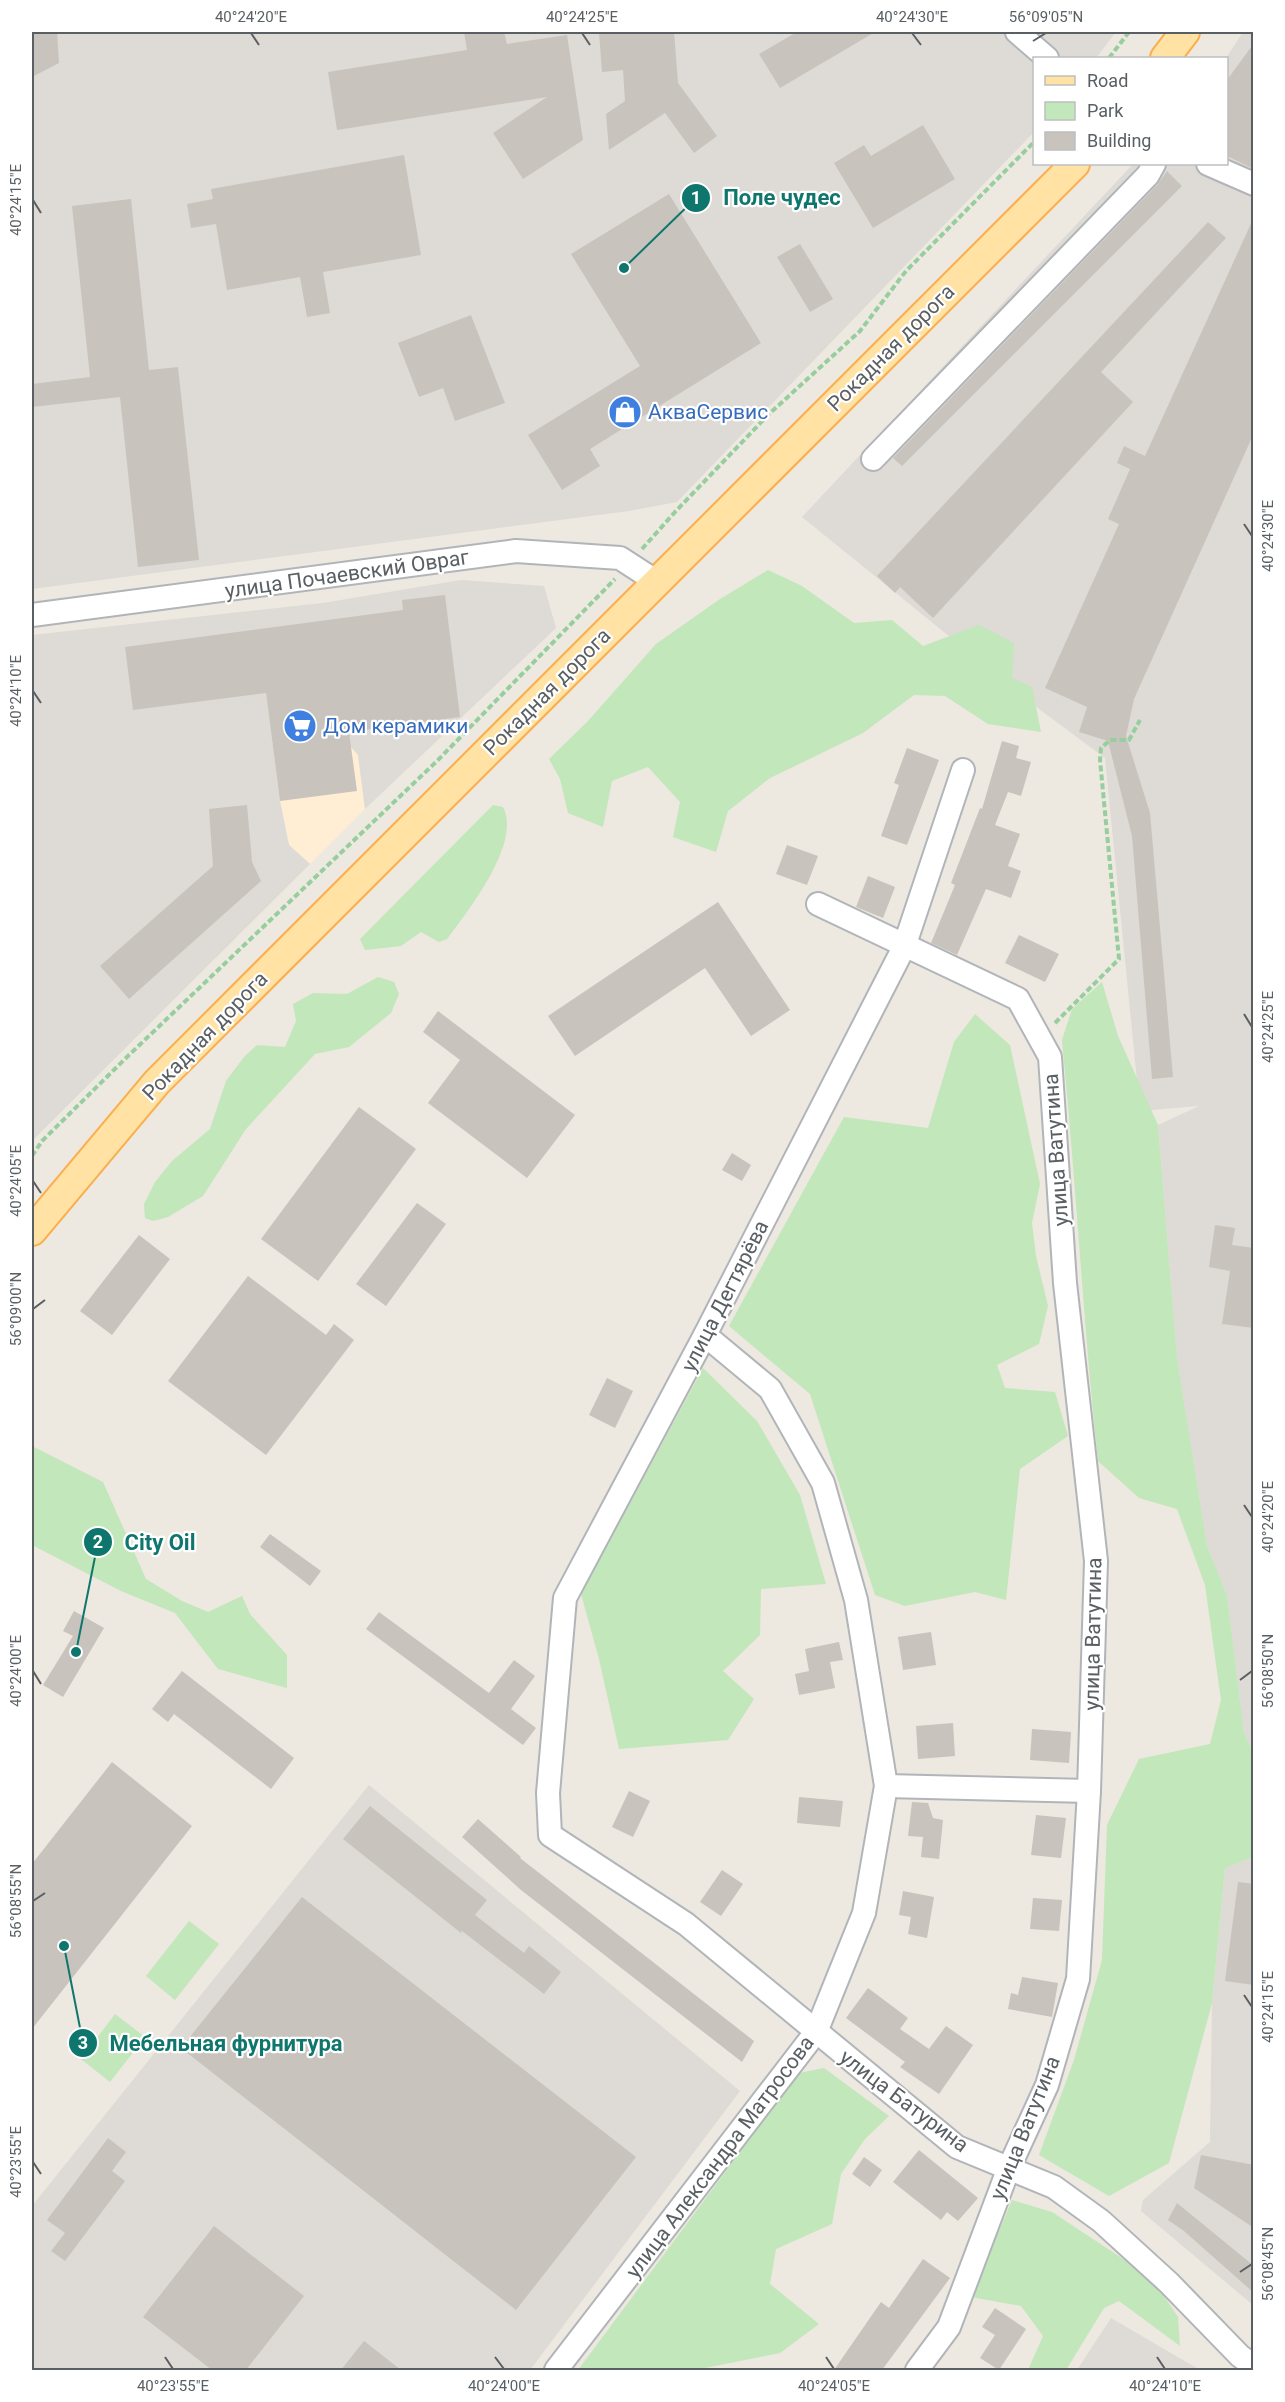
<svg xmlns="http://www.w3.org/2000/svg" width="1285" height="2402" font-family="Roboto,sans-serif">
	<rect width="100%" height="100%" fill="#ede8e0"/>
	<polygon fill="#ffeed4" points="266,693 339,733 358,755 365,809 310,864 289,845 280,801"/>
	<g fill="#dedad5">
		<polygon points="32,32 1116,32 1096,58 1034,58 1034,132 677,502 629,511 32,589"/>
		<polygon points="1243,32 1253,32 1253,1752 1244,1733 1227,1595 1207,1546 1177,1357 1158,1125 1199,1106 1140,1111 1105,758 1039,709 802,517 1133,164 1226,164 1226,58"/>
		<polygon points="461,580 544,586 556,628 365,809 358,755 339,733 266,693 280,801 289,845 310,864 32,1141 32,635 323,603"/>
		<polygon points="369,1785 740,2091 530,2370 32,2370 32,2206"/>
		<polygon points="1253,1857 1253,2305 1141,2211 1143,2200 1210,2142 1212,2003 1225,1868"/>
		<polygon points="1111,2318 1200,2370 1077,2370"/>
	</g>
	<g fill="#c1e7ba">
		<polygon points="768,570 802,586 854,623 892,620 923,646 979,625 1014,643 1012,678 1032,687 1041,732 988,724 945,696 914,695 863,733 770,778 728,811 716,852 673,837 680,802 648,767 612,781 603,827 568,813 560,779 549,759 588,721 656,644 720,599"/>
		<path d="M493,805L503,807C522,843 468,911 447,939L439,942L421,932L401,946L365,950L360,939Z"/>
		<polygon points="378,977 394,982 399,994 391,1013 349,1047 315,1054 246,1129 203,1196 168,1217 153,1221 145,1218 144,1204 155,1182 172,1161 210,1129 226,1081 244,1057 257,1045 285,1047 296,1021 293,1004 313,993 347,994"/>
		<path d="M1102,982L1118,1036L1158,1125L1177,1357L1207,1546L1227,1595L1244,1733L1253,1752V1857L1225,1868L1212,2003L1169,2163L1109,2196L1039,2155L1074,2060L1102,1960L1107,1825L1139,1759L1210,1744L1221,1700L1205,1585L1177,1509L1139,1498L1098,1461C1083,1321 1076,1181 1062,1040L1072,1009Z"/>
		<polygon points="975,1014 1010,1045 1040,1184 1032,1223 1036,1256 1048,1306 1039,1344 997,1365 1005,1388 1055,1392 1068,1436 1020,1469 1006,1600 975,1592 905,1606 875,1595 810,1394 729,1326 844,1117 928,1128 954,1042"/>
		<polygon points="703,1368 757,1421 800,1495 826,1584 761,1589 760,1635 723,1671 754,1699 728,1740 619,1749 599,1659 581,1594"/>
		<polygon points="32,1446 103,1482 146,1579 182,1601 208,1612 242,1596 250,1614 287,1655 287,1688 218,1669 175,1613 121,1591 32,1545"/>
		<polygon points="189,1921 219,1944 175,2000 146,1976"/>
		<polygon points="115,2014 145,2037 110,2082 81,2059"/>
		<polygon points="824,2068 889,2116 865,2139 841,2174 832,2224 776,2249 770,2284 819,2324 780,2353 705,2368 706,2370 578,2370 799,2073"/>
		<polygon points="1012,2200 1052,2212 1152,2278 1178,2317 1180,2346 1119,2301 1104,2308 1066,2370 1028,2370 1043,2336 1021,2306 971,2297"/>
	</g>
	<g fill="#c8c3bd">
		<polygon points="32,32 57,32 59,63 32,77"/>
		<polygon points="464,32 504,32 507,44 567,35 583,140 523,179 493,133 547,97 337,130 328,72 467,50"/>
		<polygon points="599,32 674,32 678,83 717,136 694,153 665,113 609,150 606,114 625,101 623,70 602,72"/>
		<polygon points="797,32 875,32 780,88 759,54"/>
		<polygon points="1254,43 1254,169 1227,156 1227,80"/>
		<polygon points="923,125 955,179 873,228 834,163 864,145 871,156"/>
		<polygon points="404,155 421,255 323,272 330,313 307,317 300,277 227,290 216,224 191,228 187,204 213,199 211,189"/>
		<polygon points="1167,171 1182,186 902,466 893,458 1158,184"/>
		<polygon points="669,194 761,343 590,449 600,466 562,490 528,435 640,366 571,254"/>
		<polygon points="131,199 149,370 178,367 199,560 138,567 120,397 32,407 32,384 90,377 72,206"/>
		<polygon points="1254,217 1254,433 1134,699 1126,736 1150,813 1173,1077 1152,1079 1132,836 1108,741 1079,732 1087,707 1045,688 1119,524 1108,519 1130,469 1117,463 1124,446 1145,456"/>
		<polygon points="1208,222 1226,238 1101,372 1133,402 933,618 900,587 895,593 877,576"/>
		<polygon points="800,244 833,299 810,312 777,257"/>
		<polygon points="471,315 505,403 455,421 443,388 419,397 398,343"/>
		<polygon points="445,595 460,717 349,732 357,791 280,801 266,693 133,710 125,647 403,610 402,600"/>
		<polygon points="1002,741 1019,746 1016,758 1031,762 1021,796 1008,792 995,825 1020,834 1008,866 1021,871 1011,898 986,889 957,955 931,943 955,885 951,883 980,808 982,809"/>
		<polygon points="907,748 939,760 907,845 881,836 899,785 894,783"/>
		<polygon points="247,805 252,862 261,881 129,999 100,966 213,866 209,809"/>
		<polygon points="787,845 818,856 807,885 776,874"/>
		<polygon points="868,876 895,887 883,918 856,907"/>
		<polygon points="718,902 790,1010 751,1036 705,968 575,1056 548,1016"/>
		<polygon points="1019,935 1059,954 1045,982 1005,963"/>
		<polygon points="438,1011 575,1115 527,1178 428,1103 460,1060 423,1032"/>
		<polygon points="359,1107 416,1149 318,1281 261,1239"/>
		<polygon points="732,1153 751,1165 742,1181 722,1170"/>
		<polygon points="417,1203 446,1224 386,1306 356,1284"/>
		<polygon points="1215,1225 1235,1228 1232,1245 1254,1248 1254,1328 1222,1324 1230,1271 1209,1267"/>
		<polygon points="139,1235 170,1259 112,1335 80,1311"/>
		<polygon points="248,1276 326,1335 334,1324 354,1340 266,1455 168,1381"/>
		<polygon points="607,1378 633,1391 615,1428 589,1415"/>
		<polygon points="270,1534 321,1571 310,1586 260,1547"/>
		<polygon points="74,1611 104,1628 63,1697 43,1685 73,1636 63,1631"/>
		<polygon points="379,1612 489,1693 514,1660 535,1676 511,1709 536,1728 523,1745 366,1629"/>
		<polygon points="931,1632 936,1665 903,1670 898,1637"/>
		<polygon points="839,1642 843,1660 830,1662 835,1688 799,1695 795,1674 809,1671 805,1649"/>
		<polygon points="182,1671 294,1758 271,1789 174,1714 168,1722 152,1709"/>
		<polygon points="953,1723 955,1756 918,1759 916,1726"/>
		<polygon points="1032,1729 1071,1732 1069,1763 1030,1760"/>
		<polygon points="112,1762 192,1826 32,2029 32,1864"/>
		<polygon points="629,1791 650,1801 633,1837 612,1827"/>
		<polygon points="799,1797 843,1801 840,1827 797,1823"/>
		<polygon points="912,1802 928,1803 933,1818 943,1820 939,1859 921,1857 923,1837 908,1836"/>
		<polygon points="370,1806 487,1900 475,1915 524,1953 529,1946 561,1972 544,1994 462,1931 461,1933 343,1839"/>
		<polygon points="1036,1815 1066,1818 1061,1858 1031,1855"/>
		<polygon points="478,1819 521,1857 520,1858 754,2041 742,2062 521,1890 462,1837"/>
		<polygon points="722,1870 743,1884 721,1916 700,1902"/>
		<polygon points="1238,1882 1254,1884 1254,1985 1225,1981"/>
		<polygon points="903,1891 934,1897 927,1938 908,1934 911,1917 899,1915"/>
		<polygon points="302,1897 636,2157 516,2310 181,2048"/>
		<polygon points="1033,1898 1062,1900 1059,1931 1030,1929"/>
		<polygon points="1022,1977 1058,1983 1052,2017 1008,2009 1011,1993 1018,1995"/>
		<polygon points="868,1988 908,2018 900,2029 929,2049 946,2026 973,2045 939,2094 900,2067 905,2062 846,2018"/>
		<polygon points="108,2138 126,2152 112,2171 125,2181 65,2261 51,2251 65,2233 47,2220"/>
		<polygon points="919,2150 978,2198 958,2221 947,2212 941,2220 893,2182"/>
		<polygon points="1201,2155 1254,2165 1254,2228 1194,2188"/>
		<polygon points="864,2157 882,2170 870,2187 852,2174"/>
		<polygon points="1177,2203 1254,2266 1254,2293 1184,2231 1168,2220"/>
		<polygon points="214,2226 304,2296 246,2370 212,2370 143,2317"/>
		<polygon points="923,2259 950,2278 882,2370 834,2370 881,2302 889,2308"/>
		<polygon points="995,2308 1026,2329 999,2370 980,2358 995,2335 982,2327"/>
		<polygon points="364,2341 401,2370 341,2370"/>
	</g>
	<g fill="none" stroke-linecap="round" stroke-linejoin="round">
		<g stroke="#b1b5b9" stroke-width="26">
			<g id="minor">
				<polyline points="1017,32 1047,58"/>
				<polyline points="1208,164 1254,184"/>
				<polyline points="873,459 1148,175 1154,164"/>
				<polyline points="32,615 516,551 620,558 657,582"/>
				<polyline points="963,770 904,947 705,1335 565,1598 548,1793 550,1835 686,1924 957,2147 1054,2187 1101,2221 1169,2283 1240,2356 1254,2366"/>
				<polyline points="818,904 1018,999 1050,1057 1065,1283 1096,1561 1089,1791 1078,1979 1047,2085 1008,2170 949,2327 917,2370"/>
				<polyline points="886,1786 1089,1791"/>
				<polyline points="556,2370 816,2032 864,1913 886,1786 856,1600 823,1483 770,1389 705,1335"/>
			</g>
		</g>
		<g stroke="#fbae4c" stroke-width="32">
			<g id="major">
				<polyline points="1165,58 1185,32"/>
				<polyline points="32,1231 157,1082 1075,164"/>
			</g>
		</g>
		<g stroke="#96ce9d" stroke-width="4" stroke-dasharray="6 3" stroke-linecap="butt">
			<polyline points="1109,58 1129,32"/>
			<polyline points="642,549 675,512 768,415 860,331 906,271 1034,142"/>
			<polyline points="1055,1023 1119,959 1100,760 1101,748 1110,740 1129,740 1140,720"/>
			<polyline points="32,1156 42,1141 129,1055 437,761 615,579"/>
		</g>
		<use href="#minor" stroke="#fff" stroke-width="22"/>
		<use href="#major" stroke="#ffe2a4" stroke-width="28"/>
	</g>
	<path fill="none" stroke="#595f63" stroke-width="2" d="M251,33L259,45M582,33L590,45M912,33L921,45M1033,41L1046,33M33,200L41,213M1244,524L1252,536M33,691L41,703M1244,1014L1252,1027M33,1181L41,1193M33,1309L45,1300M1244,1505L1252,1517M33,1671L41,1684M1240,1680L1252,1671M33,1901L45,1893M1244,1995L1252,2007M33,2162L41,2174M1240,2272L1252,2264M165,2357L173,2369M495,2357L504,2369M826,2357L834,2369M1157,2357L1165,2369"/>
	<defs>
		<g id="shop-disc" transform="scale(1.725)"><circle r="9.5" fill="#3f7fe0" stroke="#fff"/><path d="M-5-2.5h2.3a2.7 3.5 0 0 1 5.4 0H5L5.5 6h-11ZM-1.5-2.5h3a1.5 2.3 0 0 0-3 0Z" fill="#fff"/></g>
		<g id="supermarket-disc" transform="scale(1.725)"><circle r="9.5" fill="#3f7fe0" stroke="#fff"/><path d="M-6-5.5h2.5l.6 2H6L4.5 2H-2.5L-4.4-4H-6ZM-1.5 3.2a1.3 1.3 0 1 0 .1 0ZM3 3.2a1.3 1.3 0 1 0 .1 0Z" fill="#fff"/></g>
	</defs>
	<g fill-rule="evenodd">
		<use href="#shop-disc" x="625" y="412"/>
		<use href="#supermarket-disc" x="300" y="726"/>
	</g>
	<g text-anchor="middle" stroke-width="4.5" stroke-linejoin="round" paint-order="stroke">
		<g font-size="21" fill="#595f63" stroke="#fff">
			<text transform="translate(891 348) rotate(-45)" y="7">Рокадная дорога</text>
			<text transform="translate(347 574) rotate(-8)" y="7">улица Почаевский Овраг</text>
			<text transform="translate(547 692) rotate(-45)" y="7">Рокадная дорога</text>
			<text transform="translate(205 1036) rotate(-46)" y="7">Рокадная дорога</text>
			<text transform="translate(1056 1150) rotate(-94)" y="7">улица Ватутина</text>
			<text transform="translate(725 1296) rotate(-63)" y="7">улица Дегтярёва</text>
			<text transform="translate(1093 1634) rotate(-89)" y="7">улица Ватутина</text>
			<text transform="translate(904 2101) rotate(37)" y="7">улица Батурина</text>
			<text transform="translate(1025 2128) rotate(-68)" y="7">улица Ватутина</text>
			<text transform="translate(720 2157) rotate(-53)" y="7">улица Александра Матросова</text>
		</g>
		<g font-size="21" fill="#366cbe" stroke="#fff" text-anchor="start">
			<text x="648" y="419">АкваСервис</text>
			<text x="323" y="733">Дом керамики</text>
		</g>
	</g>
	<path fill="none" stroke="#0f766e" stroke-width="2" d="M624 268L696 198M76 1652L98 1542M64 1946L83 2043"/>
	<g fill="#0f766e" stroke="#fff" stroke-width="2">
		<circle cx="624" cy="268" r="6"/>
		<circle cx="76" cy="1652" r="6"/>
		<circle cx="64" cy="1946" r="6"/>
		<circle cx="696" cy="198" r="15"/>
		<circle cx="98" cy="1542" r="15"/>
		<circle cx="83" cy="2043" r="15"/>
	</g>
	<g font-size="18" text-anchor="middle" font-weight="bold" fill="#fff">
		<text x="696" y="204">1</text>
		<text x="98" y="1548">2</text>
		<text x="83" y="2049">3</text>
	</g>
	<g font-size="22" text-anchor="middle" font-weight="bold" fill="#0f766e" stroke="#fff" stroke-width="4.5" stroke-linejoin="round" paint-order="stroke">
		<text x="782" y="205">Поле чудес</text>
		<text x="160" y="1550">City Oil</text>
		<text x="226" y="2051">Мебельная фурнитура</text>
	</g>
	<rect width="1285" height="2402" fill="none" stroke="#ffffff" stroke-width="66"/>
	<rect x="1033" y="57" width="195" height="108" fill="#ffffff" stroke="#bdbfc1" stroke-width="1.5"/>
	<rect x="1045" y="76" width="30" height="9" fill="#ffe2a4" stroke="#bdbfc1" stroke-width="1.5"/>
	<text x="1087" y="87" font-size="18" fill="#595f63">Road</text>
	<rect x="1045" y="102" width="30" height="18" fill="#c1e7ba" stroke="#bdbfc1" stroke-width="1.5"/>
	<text x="1087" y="117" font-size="18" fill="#595f63">Park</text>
	<rect x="1045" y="132" width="30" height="18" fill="#c8c3bd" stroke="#bdbfc1" stroke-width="1.5"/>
	<text x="1087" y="147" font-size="18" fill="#595f63">Building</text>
	<rect x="33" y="33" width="1219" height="2336" fill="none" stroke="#595f63" stroke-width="2"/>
	<g font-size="15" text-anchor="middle" fill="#595f63">
		<text x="251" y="22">40°24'20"E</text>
		<text x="582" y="22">40°24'25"E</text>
		<text x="912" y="22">40°24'30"E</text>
		<text x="1046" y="22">56°09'05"N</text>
		<text transform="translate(16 200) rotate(-90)" y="5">40°24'15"E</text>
		<text transform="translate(1268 536) rotate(-90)" y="5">40°24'30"E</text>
		<text transform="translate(16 691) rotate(-90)" y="5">40°24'10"E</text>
		<text transform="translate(1268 1027) rotate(-90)" y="5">40°24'25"E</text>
		<text transform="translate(16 1181) rotate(-90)" y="5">40°24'05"E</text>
		<text transform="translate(16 1309) rotate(-90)" y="5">56°09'00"N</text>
		<text transform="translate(1268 1517) rotate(-90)" y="5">40°24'20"E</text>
		<text transform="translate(16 1671) rotate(-90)" y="5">40°24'00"E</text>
		<text transform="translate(1268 1671) rotate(-90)" y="5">56°08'50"N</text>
		<text transform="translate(16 1901) rotate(-90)" y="5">56°08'55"N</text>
		<text transform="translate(1268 2007) rotate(-90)" y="5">40°24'15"E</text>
		<text transform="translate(16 2162) rotate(-90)" y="5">40°23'55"E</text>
		<text transform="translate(1268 2264) rotate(-90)" y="5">56°08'45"N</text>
		<text x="173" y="2391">40°23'55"E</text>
		<text x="504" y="2391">40°24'00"E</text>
		<text x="834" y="2391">40°24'05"E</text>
		<text x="1165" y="2391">40°24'10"E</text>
	</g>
</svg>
